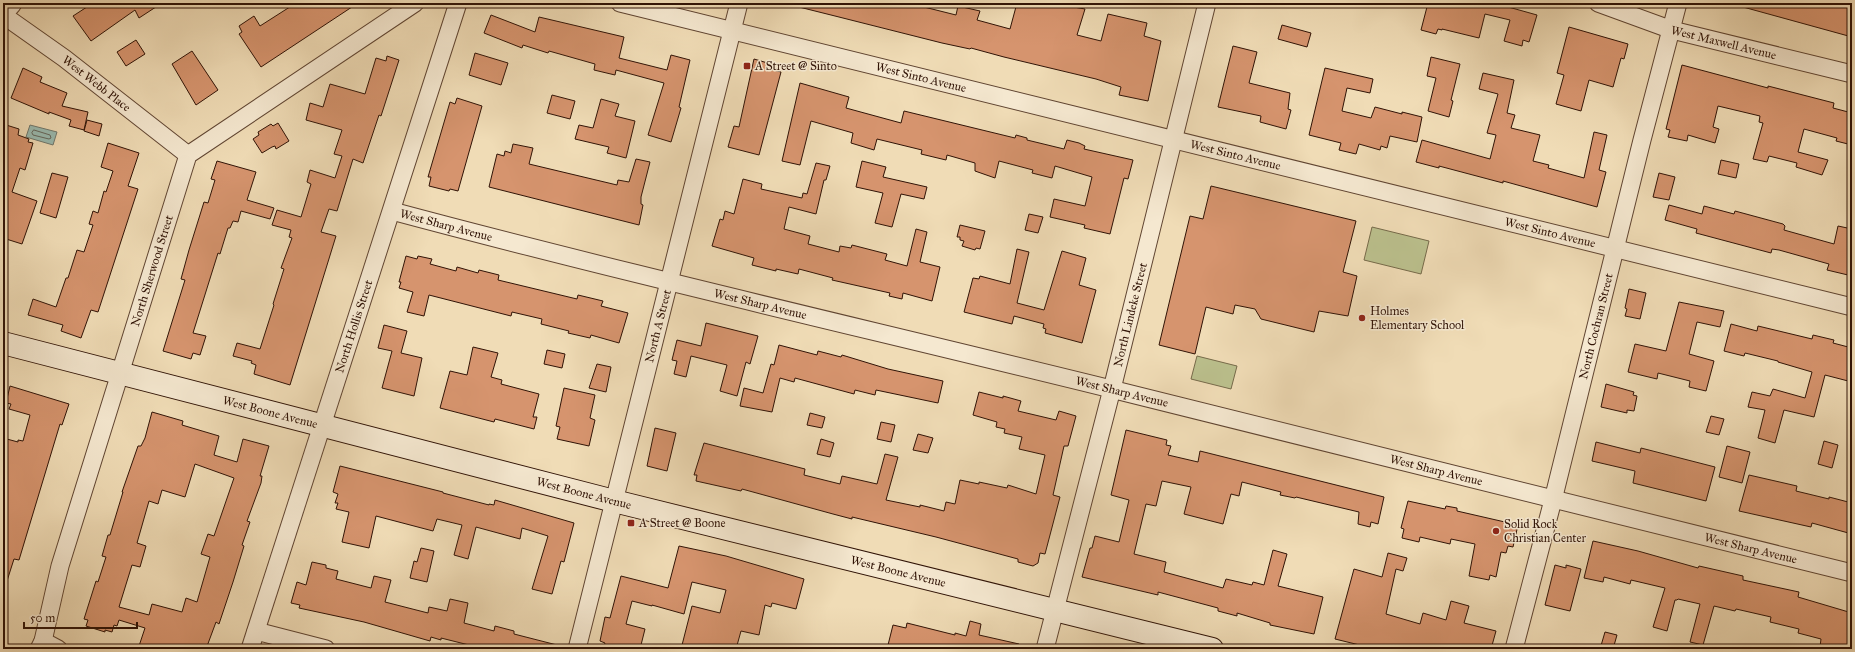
<svg xmlns="http://www.w3.org/2000/svg" width="1855" height="652" font-family="'IM FELL Great Primer',serif">
	<rect width="100%" height="100%" fill="#f0dcb6"/>
	<filter id="stains"><feTurbulence type="fractalNoise" baseFrequency=".005" numOctaves="4"/><feColorMatrix values="0 0 0 0 .2 0 0 0 0 .09 0 0 0 0 .02 0 0 0 .5 -.17"/></filter>
	<radialGradient id="worn" r=".72"><stop offset=".6" stop-color="#630" stop-opacity="0"/><stop offset="1" stop-color="#630" stop-opacity=".3"/></radialGradient>
	<g fill="#bbc08d" stroke="#766a4a">
		<polygon points="1372,227 1429,241 1421,274 1364,260"/>
		<polygon points="1197,356 1237,366 1231,389 1191,379"/>
	</g>
	<polygon fill="#9abbb1" stroke="#70786d" points="30,125 57,132 53,145 26,137"/>
	<g fill="none" stroke-linecap="round" stroke-linejoin="round">
		<polygon stroke="#65675c" stroke-width="1" points="34,130 50,135 51,138 49,139 33,135 32,133"/>
	</g>
	<g fill="#d6946e" stroke="#301306" fill-rule="evenodd">
		<polygon points="93,3 162,3 139,18 135,10 91,41 73,16"/>
		<polygon points="296,3 358,3 261,67 239,34 242,32 239,26 254,16 260,26"/>
		<polygon points="800,3 925,3 924,7 956,15 958,6 980,11 977,20 1010,29 1017,3 1051,3 1085,9 1077,35 1101,41 1108,14 1147,23 1144,36 1161,41 1148,101 1119,95 1121,87 1096,79 1004,57 971,48 970,49 942,43 835,16 799,7"/>
		<polygon points="1428,3 1494,3 1537,15 1529,42 1523,40 1522,46 1504,41 1510,20 1485,14 1479,38 1442,29 1442,30 1438,29 1436,34 1421,30"/>
		<polygon points="1744,3 1852,3 1852,37 1743,7"/>
		<polygon points="491,15 535,32 539,17 624,37 619,58 667,70 671,55 690,60 679,107 681,108 671,142 648,135 664,83 616,70 615,75 594,70 595,64 549,51 548,53 523,45 522,48 484,33"/>
		<polygon points="1282,25 1311,33 1307,47 1278,39"/>
		<polygon points="1569,27 1628,44 1624,59 1621,58 1613,87 1589,80 1581,111 1556,104 1564,75 1557,73"/>
		<polygon points="136,40 145,54 126,66 117,52"/>
		<polygon points="1233,46 1257,52 1249,83 1290,93 1288,109 1291,110 1286,129 1260,122 1261,116 1218,107"/>
		<polygon points="192,51 218,90 196,105 172,64"/>
		<polygon points="475,53 508,63 501,85 469,75"/>
		<polygon points="387,56 399,60 381,116 379,115 363,163 353,159 337,211 329,209 321,232 336,236 290,385 254,374 256,365 251,363 252,361 233,356 237,343 260,349 274,305 273,304 284,269 281,268 292,238 289,237 291,230 272,225 277,210 301,217 311,184 307,182 310,170 335,178 342,156 334,154 342,130 306,120 310,103 323,107 330,84 365,94 376,58 386,61"/>
		<polygon points="1431,57 1460,64 1451,100 1453,101 1449,117 1428,111 1436,78 1427,76"/>
		<polygon points="754,59 771,64 770,69 781,72 759,155 728,147 734,126 739,127"/>
		<polygon points="1682,65 1768,88 1768,86 1834,103 1833,108 1852,113 1852,145 1836,141 1837,138 1804,129 1798,152 1828,160 1822,175 1796,167 1797,163 1769,156 1767,162 1753,159 1763,123 1759,122 1760,116 1718,106 1713,127 1719,129 1715,143 1688,135 1687,141 1668,137 1670,130 1666,129"/>
		<polygon points="23,68 42,77 40,82 67,93 62,106 88,112 84,130 69,126 71,120 49,112 49,114 11,98"/>
		<polygon points="1325,68 1373,79 1370,93 1347,88 1342,111 1371,118 1375,107 1402,114 1402,112 1422,117 1417,142 1390,136 1387,148 1381,146 1380,150 1359,144 1356,154 1339,150 1341,143 1309,135"/>
		<polygon points="1483,73 1514,80 1507,113 1515,115 1511,128 1540,135 1533,161 1549,165 1548,168 1584,178 1594,132 1607,135 1599,170 1606,172 1597,207 1503,181 1503,183 1439,166 1439,168 1416,162 1422,140 1490,159 1496,135 1487,133 1498,94 1479,89"/>
		<polygon points="800,83 849,97 846,108 901,123 904,111 1015,138 1016,135 1027,138 1027,140 1064,149 1067,140 1079,143 1085,146 1084,149 1133,160 1128,179 1124,178 1110,234 1084,228 1085,225 1050,217 1054,199 1085,206 1092,177 1055,166 1052,178 1032,173 1033,170 999,161 995,178 975,171 975,163 947,155 946,160 921,154 922,150 877,139 874,150 851,143 853,133 811,121 800,165 782,161"/>
		<polygon points="552,95 575,101 570,119 547,113"/>
		<polygon points="457,98 482,106 458,191 450,189 449,191 429,186 431,177 428,177 450,102 455,104"/>
		<polygon points="601,99 619,104 615,116 635,121 626,158 607,153 609,147 575,139 579,125 593,128"/>
		<polygon points="87,120 102,124 99,136 84,131"/>
		<polygon points="278,123 289,141 276,149 275,146 272,147 262,153 253,139 259,135 258,132 271,124 273,126"/>
		<polygon points="3,124 19,129 18,135 29,139 28,142 33,143 25,170 20,168 12,192 37,201 22,244 3,238"/>
		<polygon points="108,143 139,153 128,186 138,189 98,312 91,310 81,338 61,331 63,325 28,315 33,299 56,307 66,278 68,278 77,250 84,252 93,225 89,224 93,211 98,213 104,191 106,192 113,171 101,167"/>
		<polygon points="513,144 533,148 529,164 617,185 618,180 629,182 636,159 650,162 641,197 641,204 643,205 639,225 489,187 497,154 504,156 505,151 511,153"/>
		<polygon points="1721,160 1739,164 1736,178 1718,174"/>
		<polygon points="217,161 256,172 247,200 274,208 270,219 241,211 238,222 233,221 230,228 228,228 220,254 218,253 193,333 206,336 200,355 193,353 191,359 163,351 185,280 181,279 189,250 204,202 208,203 215,180 211,179"/>
		<polygon points="862,161 886,167 883,177 927,187 924,199 901,194 892,227 875,223 883,193 856,187"/>
		<polygon points="816,163 830,166 826,180 824,180 816,214 789,207 784,229 810,236 808,244 839,252 840,246 851,248 852,245 887,254 885,260 907,266 916,229 927,232 920,262 940,267 932,301 903,293 902,299 889,296 890,293 832,280 833,278 799,269 798,274 776,269 776,271 752,265 754,258 712,246 720,219 723,220 725,211 734,214 743,179 762,184 761,189 802,198 803,193 807,194"/>
		<polygon points="52,173 68,177 56,218 40,213"/>
		<polygon points="1659,173 1675,177 1669,200 1653,197"/>
		<polygon points="1211,186 1356,221 1343,272 1357,276 1348,316 1319,311 1314,332 1261,319 1255,309 1235,305 1233,314 1206,307 1195,354 1159,345 1190,216 1203,219"/>
		<polygon points="1669,205 1702,214 1704,206 1734,214 1735,211 1783,224 1785,226 1784,230 1834,244 1838,226 1852,229 1852,258 1848,275 1827,270 1829,264 1779,250 1772,249 1771,253 1696,233 1697,229 1665,220"/>
		<polygon points="1029,214 1043,217 1038,233 1025,230"/>
		<polygon points="960,225 985,231 980,249 976,248 975,250 962,246 964,241 960,240 960,237 957,237"/>
		<polygon points="1017,249 1029,252 1017,303 1044,310 1062,251 1086,258 1079,285 1096,290 1082,343 1045,333 1046,329 1043,328 1044,324 1014,316 1012,324 964,312 973,278 979,279 980,276 1010,284"/>
		<polygon points="406,256 417,259 418,256 432,259 430,264 456,271 457,267 478,273 479,270 499,275 498,280 577,299 578,295 603,301 601,306 628,313 619,343 591,335 590,338 568,333 569,331 541,324 542,319 512,312 511,316 429,295 424,316 407,312 413,292 399,288 401,282 399,282"/>
		<polygon points="1629,289 1646,293 1640,319 1625,316 1627,309 1625,308"/>
		<polygon points="1679,302 1724,311 1720,327 1697,322 1689,354 1714,361 1706,391 1689,387 1690,381 1658,373 1657,379 1628,372 1635,344 1666,351"/>
		<polygon points="706,323 758,336 750,364 746,362 737,396 720,391 727,365 691,356 686,377 674,374 677,361 672,360 677,340 701,346"/>
		<polygon points="1731,324 1757,331 1758,326 1812,339 1813,335 1834,340 1833,343 1852,348 1852,382 1825,375 1814,417 1784,410 1775,443 1758,438 1765,410 1748,407 1752,392 1770,396 1773,389 1805,398 1812,372 1778,362 1778,361 1745,353 1744,356 1724,351"/>
		<polygon points="384,325 407,331 401,353 422,358 414,396 382,388 392,351 378,348"/>
		<polygon points="779,345 817,355 818,351 841,357 842,355 888,369 943,381 938,403 876,390 875,395 855,390 854,394 795,378 794,382 780,378 772,412 740,406 744,388 763,393 771,364 774,365"/>
		<polygon points="473,347 498,353 491,377 502,380 501,384 539,394 533,417 537,417 534,429 495,419 494,422 440,408 450,371 467,375"/>
		<polygon points="547,350 565,354 562,368 544,364"/>
		<polygon points="597,364 611,367 606,392 589,388"/>
		<polygon points="1606,384 1634,392 1633,395 1637,396 1634,411 1627,410 1627,413 1601,407"/>
		<polygon points="10,386 69,404 62,425 60,424 19,560 14,559 6,584 3,584 3,438 18,442 18,440 23,441 30,415 9,409 11,404 6,403"/>
		<polygon points="564,388 595,395 590,418 595,420 589,446 557,439 560,427 556,426"/>
		<polygon points="979,392 1003,398 1003,396 1021,401 1018,411 1056,420 1059,411 1076,416 1068,446 1064,446 1053,495 1060,497 1045,554 1040,553 1038,563 1033,566 1018,562 1018,559 936,537 852,517 852,519 833,514 742,489 741,491 696,481 697,475 694,475 704,443 805,469 804,475 840,484 842,476 877,484 885,454 898,457 886,500 920,507 920,505 944,511 946,502 955,504 960,480 979,484 979,482 1007,488 1008,485 1036,494 1045,455 1019,449 1022,437 1004,433 1005,429 996,427 997,422 973,415"/>
		<path d="M152,412L183,421L182,425L219,436L214,455L237,462L243,439L269,446L260,476H262L261,483L247,521L250,522L242,545L244,546L233,582L219,624L216,622L206,649H138L145,628L119,620L117,626L114,625L112,632L105,630V632L86,626L88,620L84,619L96,581L98,582L106,557L102,556L108,535H110L123,492H122L138,446H141L145,438ZM195,464L234,478L214,536L208,534L201,554L210,557L197,602L186,598L182,612L152,604L149,615L119,607L132,565L140,567L146,546L137,543L149,501L158,504L162,490L185,497Z"/>
		<polygon points="810,413 825,417 822,428 807,425"/>
		<polygon points="1711,416 1724,419 1719,435 1706,432"/>
		<polygon points="881,422 895,425 891,442 877,439"/>
		<polygon points="655,428 676,433 667,471 647,466"/>
		<polygon points="1126,430 1167,440 1166,445 1171,446 1168,455 1198,462 1200,451 1384,497 1378,524 1371,522 1370,527 1358,524 1359,512 1296,497 1295,498 1280,495 1281,492 1242,482 1239,496 1231,494 1223,524 1184,514 1191,487 1162,481 1156,506 1146,504 1134,554 1166,562 1164,572 1223,588 1226,579 1252,585 1253,582 1264,585 1273,550 1287,554 1278,586 1323,597 1314,634 1270,625 1270,623 1237,613 1237,616 1218,611 1218,608 1158,592 1158,595 1082,577 1090,548 1092,548 1095,536 1119,542 1129,500 1111,495"/>
		<polygon points="918,434 933,438 928,453 913,450"/>
		<polygon points="821,439 834,443 830,457 817,454"/>
		<polygon points="1824,441 1838,445 1832,468 1818,464"/>
		<polygon points="1596,442 1640,453 1641,448 1715,467 1706,501 1633,483 1635,471 1592,461"/>
		<polygon points="1727,446 1750,452 1742,483 1719,477"/>
		<polygon points="340,466 443,492 443,493 489,505 489,504 494,505 495,500 574,523 564,562 561,561 552,594 532,589 548,536 522,528 520,539 476,527 468,559 454,555 462,525 437,519 433,531 376,516 369,548 342,542 349,512 336,509 338,503 335,503 338,494 333,492"/>
		<polygon points="1749,475 1797,486 1796,491 1829,499 1829,497 1852,503 1852,534 1812,523 1811,527 1739,511"/>
		<polygon points="1408,501 1445,509 1446,506 1457,508 1457,511 1518,525 1513,547 1508,546 1506,553 1501,552 1496,577 1490,575 1489,580 1469,576 1475,544 1451,539 1450,544 1420,537 1419,542 1402,538 1404,529 1401,528"/>
		<polygon points="1593,541 1638,551 1698,568 1699,566 1743,576 1743,580 1799,592 1798,597 1852,613 1852,649 1831,649 1820,647 1821,639 1798,633 1799,629 1770,622 1771,617 1736,609 1735,611 1714,606 1703,645 1690,642 1700,604 1678,599 1677,600 1675,600 1667,631 1653,627 1665,588 1631,580 1630,584 1604,577 1603,582 1584,578"/>
		<polygon points="679,546 726,556 804,579 796,609 772,603 771,607 765,605 759,635 741,631 736,649 681,649 692,606 720,613 726,590 692,582 684,614 652,605 652,606 632,601 626,624 645,629 640,649 603,649 605,643 600,641 605,617 610,618 621,576 668,588"/>
		<polygon points="421,548 434,551 427,582 410,578 414,561 417,562"/>
		<polygon points="1388,553 1407,558 1403,571 1396,569 1386,614 1420,624 1423,613 1446,620 1451,601 1469,606 1464,623 1496,631 1491,649 1376,649 1335,639 1354,569 1382,577"/>
		<polygon points="312,562 326,565 326,568 338,571 336,579 371,588 374,576 391,580 385,602 428,613 429,607 447,611 450,599 468,603 464,623 494,631 495,626 514,631 514,634 557,645 556,649 485,649 441,638 441,640 431,637 430,641 364,622 299,608 300,605 291,603 297,582 306,585"/>
		<polygon points="1555,565 1566,568 1566,565 1581,569 1570,611 1545,605"/>
		<polygon points="970,621 981,624 979,635 1019,644 1018,649 887,649 893,625 906,628 907,623 955,635 955,633 966,636"/>
		<polygon points="1605,632 1617,635 1613,649 1600,649"/>
	</g>
	<g fill="none" stroke-linecap="round" stroke-linejoin="round">
		<g stroke="#604532" stroke-width="19">
			<g id="minor">
				<path id="s1" d="M620,3L1852,307"/>
				<path id="s2" d="M1598,3L1672,30L1852,74"/>
				<path id="s3" d="M3,15L64,58L188,155"/>
				<path id="s4" d="M392,211C631,275 872,330 1111,389C1358,450 1605,513 1852,573"/>
				<polyline points="256,631 326,649"/>
				<polyline points="43,641 58,649"/>
				<path id="s5" d="M39,649L43,641L60,566L188,155L415,3"/>
				<path id="s6" d="M250,649L458,3"/>
				<path id="s7" d="M577,649L739,3"/>
				<path id="s8" d="M1045,649L1112,389L1207,3"/>
				<path id="s9" d="M1514,649L1553,500L1642,140L1678,3"/>
			</g>
		</g>
		<g stroke="#604532" stroke-width="23">
			<polyline id="tertiary" points="3,12 11,3"/>
		</g>
		<g stroke="#301306" stroke-width="24">
			<g id="secondary">
				<path id="s10" d="M3,343L614,501L1212,649"/>
			</g>
		</g>
		<use href="#minor" stroke="#f5e8d0" stroke-width="17"/>
		<use href="#tertiary" stroke="#f5e8d0" stroke-width="21"/>
		<use href="#secondary" stroke="#f5e8d0" stroke-width="22"/>
	</g>
	<g fill="#8f2418" stroke="#f5e8d0" stroke-width="1.5">
		<rect x="743" y="62" width="8" height="8" rx="2"/>
		<circle cx="1362" cy="318" r="4"/>
		<rect x="627" y="519" width="8" height="8" rx="2"/>
		<circle cx="1496" cy="531" r="4"/>
	</g>
	<g text-anchor="middle" stroke-width="3" stroke-linejoin="round" paint-order="stroke">
		<g font-size="12" fill="#301306" stroke="#f5e8d0">
			<text dy="4" stroke="none"><textPath href="#s2" startOffset="132">West Maxwell Avenue</textPath></text>
			<text dy="4" stroke="none"><textPath href="#s1" startOffset="310">West Sinto Avenue</textPath></text>
			<text dy="4" stroke="none"><textPath href="#s3" startOffset="116">West Webb Place</textPath></text>
			<text dy="4" stroke="none"><textPath href="#s1" startOffset="634">West Sinto Avenue</textPath></text>
			<text dy="4" stroke="none"><textPath href="#s4" startOffset="56">West Sharp Avenue</textPath></text>
			<text dy="4" stroke="none"><textPath href="#s1" startOffset="958">West Sinto Avenue</textPath></text>
			<text dy="4" stroke="none"><textPath href="#s5" startOffset="395">North Sherwood Street</textPath></text>
			<text dy="4" stroke="none"><textPath href="#s4" startOffset="380">West Sharp Avenue</textPath></text>
			<text dy="4" stroke="none"><textPath href="#s8" startOffset="345">North Lindeke Street</textPath></text>
			<text dy="4" stroke="none"><textPath href="#s6" startOffset="339">North Hollis Street</textPath></text>
			<text dy="4" stroke="none"><textPath href="#s7" startOffset="333">North A Street</textPath></text>
			<text dy="4" stroke="none"><textPath href="#s9" startOffset="333">North Cochran Street</textPath></text>
			<text dy="4" stroke="none"><textPath href="#s4" startOffset="752">West Sharp Avenue</textPath></text>
			<text dy="4" stroke="none"><textPath href="#s10" startOffset="276">West Boone Avenue</textPath></text>
			<text dy="4" stroke="none"><textPath href="#s4" startOffset="1076">West Sharp Avenue</textPath></text>
			<text dy="4" stroke="none"><textPath href="#s10" startOffset="600">West Boone Avenue</textPath></text>
			<text dy="4" stroke="none"><textPath href="#s4" startOffset="1400">West Sharp Avenue</textPath></text>
			<text dy="4" stroke="none"><textPath href="#s10" startOffset="924">West Boone Avenue</textPath></text>
		</g>
		<g font-size="12" fill="#301306" stroke="#f5e8d0" text-anchor="start">
			<text x="755" y="70">A Street @ Sinto</text>
			<text x="1370" y="315">Holmes<tspan x="1370" dy="14">Elementary School</tspan></text>
			<text x="639" y="527">A Street @ Boone</text>
			<text x="1504" y="528">Solid Rock<tspan x="1504" dy="14">Christian Center</tspan></text>
		</g>
	</g>
	<rect width="1855" height="652" fill="none" stroke="#f0dcb6" stroke-width="16"/>
	<rect x="4" y="4" width="1847" height="644" fill="none" stroke="#301306" stroke-width="2"/>
	<rect x="8" y="8" width="1839" height="636" fill="none" stroke="#301306"/>
	<path d="M24 622v6h113v-6" fill="none" stroke="#301306" stroke-width="2"/>
	<text x="30" y="622" font-size="12" fill="#301306" stroke="#f5e8d0" stroke-width="3" paint-order="stroke">50 m</text>
	<rect width="100%" height="100%" filter="url(#stains)"/>
	<rect width="100%" height="100%" fill="url(#worn)"/>
</svg>
